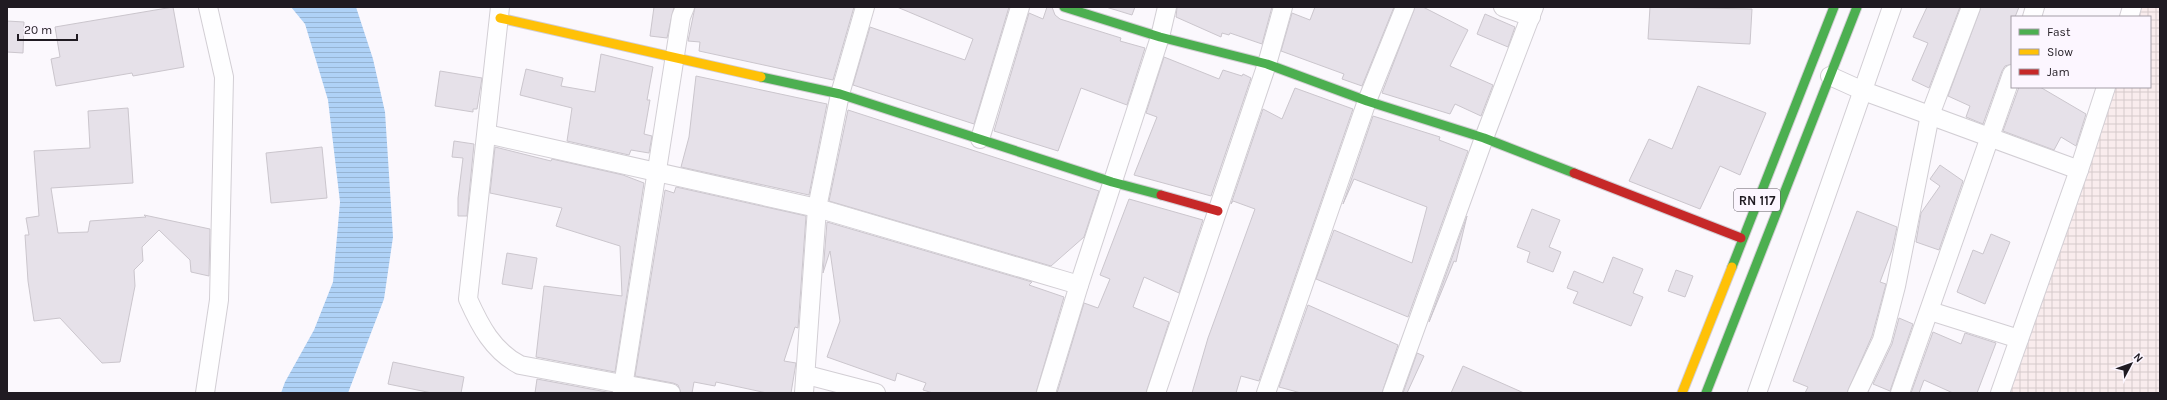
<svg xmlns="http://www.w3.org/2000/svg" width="2167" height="400" font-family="Karla,sans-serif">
	<defs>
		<pattern id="industrial-grid" width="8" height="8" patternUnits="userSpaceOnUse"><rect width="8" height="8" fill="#f9eced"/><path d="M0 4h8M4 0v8" fill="none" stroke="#d5cacb"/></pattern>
		<pattern id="water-rules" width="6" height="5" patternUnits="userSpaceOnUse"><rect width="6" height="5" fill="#afd2f7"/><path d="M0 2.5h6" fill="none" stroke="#96b4d3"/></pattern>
	</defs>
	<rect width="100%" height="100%" fill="#fbf8fd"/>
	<polygon fill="url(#industrial-grid)" points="2139,7 2160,7 2160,393 2009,393 2110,87 2150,87 2150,17 2136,17"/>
	<polygon fill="url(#water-rules)" points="291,7 356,7 373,59 385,112 393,237 384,299 348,393 281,393 285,382 314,330 333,282 340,202 328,100 305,24"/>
	<g fill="#e6e1e9" stroke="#cbc6cd">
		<polygon points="173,7 184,67 133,76 132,73 56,86 51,59 60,57 55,27"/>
		<polygon points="654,7 674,7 667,38 650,36"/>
		<polygon points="695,7 854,7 833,80 699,51 700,42 688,41"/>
		<polygon points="897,7 1009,7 974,124 853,85 870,27 965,60 973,39"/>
		<polygon points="1047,7 1052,7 1055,15 1060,19 1121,38 1120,41 1145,48 1127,105 1081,88 1058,151 994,131 1029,13 1043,19"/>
		<polygon points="1106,7 1135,7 1132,15"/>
		<polygon points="1177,7 1272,7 1262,44 1230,33 1229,35 1222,33 1221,37 1176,17"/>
		<polygon points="1315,7 1394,7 1362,86 1342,79 1344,74 1281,51 1292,13 1310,20"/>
		<polygon points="1415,7 1423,7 1468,30 1450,66 1493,85 1481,116 1455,104 1450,114 1382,93"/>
		<polygon points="1650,7 1752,9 1750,44 1648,39"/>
		<polygon points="1927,7 1960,7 1929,88 1912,80 1928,43 1913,37"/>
		<polygon points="1981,7 2019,7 2015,17 2012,17 2012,64 2005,66 2002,71 1983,124 1966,117 1970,106 1948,96"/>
		<polygon points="1485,14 1515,27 1508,47 1477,34"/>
		<polygon points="7,21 24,22 23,53 7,52"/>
		<polygon points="601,54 653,67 647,100 650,100 644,134 652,136 649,153 631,150 629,155 567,141 572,108 520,95 526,69 563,78 561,86 595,92"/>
		<polygon points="1164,57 1219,79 1223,70 1242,76 1243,74 1251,78 1211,196 1134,175 1157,117 1146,113"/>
		<polygon points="440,71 482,78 477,109 473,109 473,112 435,106"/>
		<polygon points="696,76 827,104 809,195 681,167 689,137"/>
		<polygon points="1698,86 1766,113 1740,175 1720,166 1700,209 1629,181 1649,139 1672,149"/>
		<polygon points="2019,87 2040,87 2086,114 2076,146 2061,137 2054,150 2003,131"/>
		<polygon points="1295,88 1353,109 1259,381 1241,376 1236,393 1192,393 1208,338 1255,209 1233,201 1231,204 1263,109 1282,119"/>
		<polygon points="128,108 133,183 51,188 58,233 88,232 90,221 146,217 144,215 210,229 209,276 191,272 190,260 159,230 142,247 143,261 134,270 135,286 120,362 102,363 60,318 34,321 28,281 25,235 29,235 26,218 39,216 34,151 90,148 88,111"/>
		<polygon points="848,110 1099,191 1084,237 1051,266 829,201"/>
		<polygon points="1373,116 1440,137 1439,140 1468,151 1408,317 1316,279 1334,230 1412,263 1427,207 1354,179 1343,204"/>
		<polygon points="454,141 474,144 467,216 458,216 458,198 463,158 452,157"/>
		<polygon points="322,147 327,198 271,203 266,153"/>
		<polygon points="495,147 551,161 552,159 623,175 644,183 615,372 536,357 544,286 622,296 620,246 556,226 562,208 490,193"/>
		<polygon points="1940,165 1963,181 1939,250 1916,242 1921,213 1940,186 1930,179"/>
		<polygon points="676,187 806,216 798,328 795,327 784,361 796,363 791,393 767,393 716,382 715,386 694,382 692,393 681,393 678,385 673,383 635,376 665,190 674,193"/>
		<polygon points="1129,199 1203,220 1179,293 1144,277 1133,307 1169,322 1146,393 1057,393 1084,303 1098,308 1110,279 1100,275"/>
		<polygon points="1532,209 1560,220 1549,247 1561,252 1553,272 1527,262 1530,252 1517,247"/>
		<polygon points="1857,211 1897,227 1892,250 1880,282 1886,284 1872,336 1847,393 1805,393 1808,387 1793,381"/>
		<polygon points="1467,216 1456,262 1454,261 1429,322"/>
		<polygon points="827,222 1032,282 1029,285 1064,297 1036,393 933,393 923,390 926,383 897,373 895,381 827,357 840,321 830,251 823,273"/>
		<polygon points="1991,234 2010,242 1985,304 1957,292 1973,250 1983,254"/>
		<polygon points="507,253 537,258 532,289 502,284"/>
		<polygon points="1613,257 1643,269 1633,293 1643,297 1631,326 1573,303 1578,292 1567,288 1574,271 1603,283"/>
		<polygon points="1676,270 1693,276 1685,297 1668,291"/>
		<polygon points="1308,305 1398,345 1382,393 1301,393 1279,387"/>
		<polygon points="1899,318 1913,324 1890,391 1873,384 1892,344"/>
		<polygon points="1933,332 1961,344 1965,333 1996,343 1977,393 1953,393 1924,380 1919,393 1911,393"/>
		<polygon points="1417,353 1424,356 1407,393 1403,393"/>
		<polygon points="393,362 464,377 461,393 432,393 388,384"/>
		<polygon points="1463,366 1524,393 1451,393"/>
		<polygon points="537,379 612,393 535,393"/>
	</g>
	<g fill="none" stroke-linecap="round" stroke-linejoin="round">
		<g stroke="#d2ced4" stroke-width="20">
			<g id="street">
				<path d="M500,7L468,299C480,326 493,351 520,365L671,393"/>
				<polyline points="1503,7 1531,17"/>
				<polyline points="2032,17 2035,7"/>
				<polyline points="2129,17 2132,7"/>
				<polyline points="1830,76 1861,90 2079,170"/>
				<polyline points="487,134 817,208 1079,285"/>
				<polyline points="980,139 1020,7"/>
				<polyline points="1930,311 2019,339"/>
				<polyline points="807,375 876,393"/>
				<polyline points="205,393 219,300 224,77 208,7"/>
				<polyline points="622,393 681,17 685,7"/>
				<polyline points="804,393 817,208 840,94 865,7"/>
				<polyline points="1046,393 1079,285 1160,37 1167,7"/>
				<polyline points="1156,393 1267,64 1283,7"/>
				<polyline points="1266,393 1367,101 1405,7"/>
				<polyline points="1392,393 1484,138 1534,7"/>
				<polyline points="1757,393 1892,7"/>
				<polyline points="1857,393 1882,340 1896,286 1930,115 1971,7"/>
				<polyline points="1900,393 2012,74"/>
				<polyline points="2000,393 2079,170 2106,87"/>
			</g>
		</g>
		<g stroke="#d2ced4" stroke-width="11">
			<g id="fast">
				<polyline points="1064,7 1160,37 1267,64 1367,101 1484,138 1574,173"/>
				<polyline points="761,77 840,94 1112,182 1161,195"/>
				<polyline points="1732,267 1834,7"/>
				<polyline points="1706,393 1857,7"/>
			</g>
		</g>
		<g stroke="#d2ced4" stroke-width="11">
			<g id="slow">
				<polyline points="500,18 761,77"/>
				<polyline points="1682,393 1732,267"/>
			</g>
		</g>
		<g stroke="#d2ced4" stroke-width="11">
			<g id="jam">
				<polyline points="1574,173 1741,238"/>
				<polyline points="1161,195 1218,211"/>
			</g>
		</g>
		<use href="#street" stroke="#fefeff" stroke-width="18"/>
		<use href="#fast" stroke="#4caf50" stroke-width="9"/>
		<use href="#slow" stroke="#ffc107" stroke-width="9"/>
		<use href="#jam" stroke="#c62828" stroke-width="9"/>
	</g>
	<g text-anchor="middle" stroke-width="3" stroke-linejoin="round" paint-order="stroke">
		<rect fill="#fcf6ff" stroke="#625d64" stroke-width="1" x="1734" y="189" width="46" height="22" rx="3"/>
		<g font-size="13" font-weight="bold" fill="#201b22">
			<text x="1757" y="205">RN 117</text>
		</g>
	</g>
	<rect width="2167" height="400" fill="none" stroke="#201b22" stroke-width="16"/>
	<rect x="2011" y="16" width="140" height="72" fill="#fcf6ff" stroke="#a49ea7"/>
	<rect x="2019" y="29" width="20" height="6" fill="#4caf50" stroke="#a49ea7"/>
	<text x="2047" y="36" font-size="12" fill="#201b22">Fast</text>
	<rect x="2019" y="49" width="20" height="6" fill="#ffc107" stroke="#a49ea7"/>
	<text x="2047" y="56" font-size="12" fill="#201b22">Slow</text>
	<rect x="2019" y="69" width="20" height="6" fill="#c62828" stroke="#a49ea7"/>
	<text x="2047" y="76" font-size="12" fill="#201b22">Jam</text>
	<g transform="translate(2131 364) rotate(49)" stroke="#fcf6ff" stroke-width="3" paint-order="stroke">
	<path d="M0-3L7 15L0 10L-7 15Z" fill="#201b22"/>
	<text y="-6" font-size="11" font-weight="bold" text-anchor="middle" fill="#201b22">N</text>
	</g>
	<path d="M18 34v6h59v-6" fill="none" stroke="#201b22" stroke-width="2"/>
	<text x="24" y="34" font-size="12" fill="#201b22" stroke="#fcf6ff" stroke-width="3" paint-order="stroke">20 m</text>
</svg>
